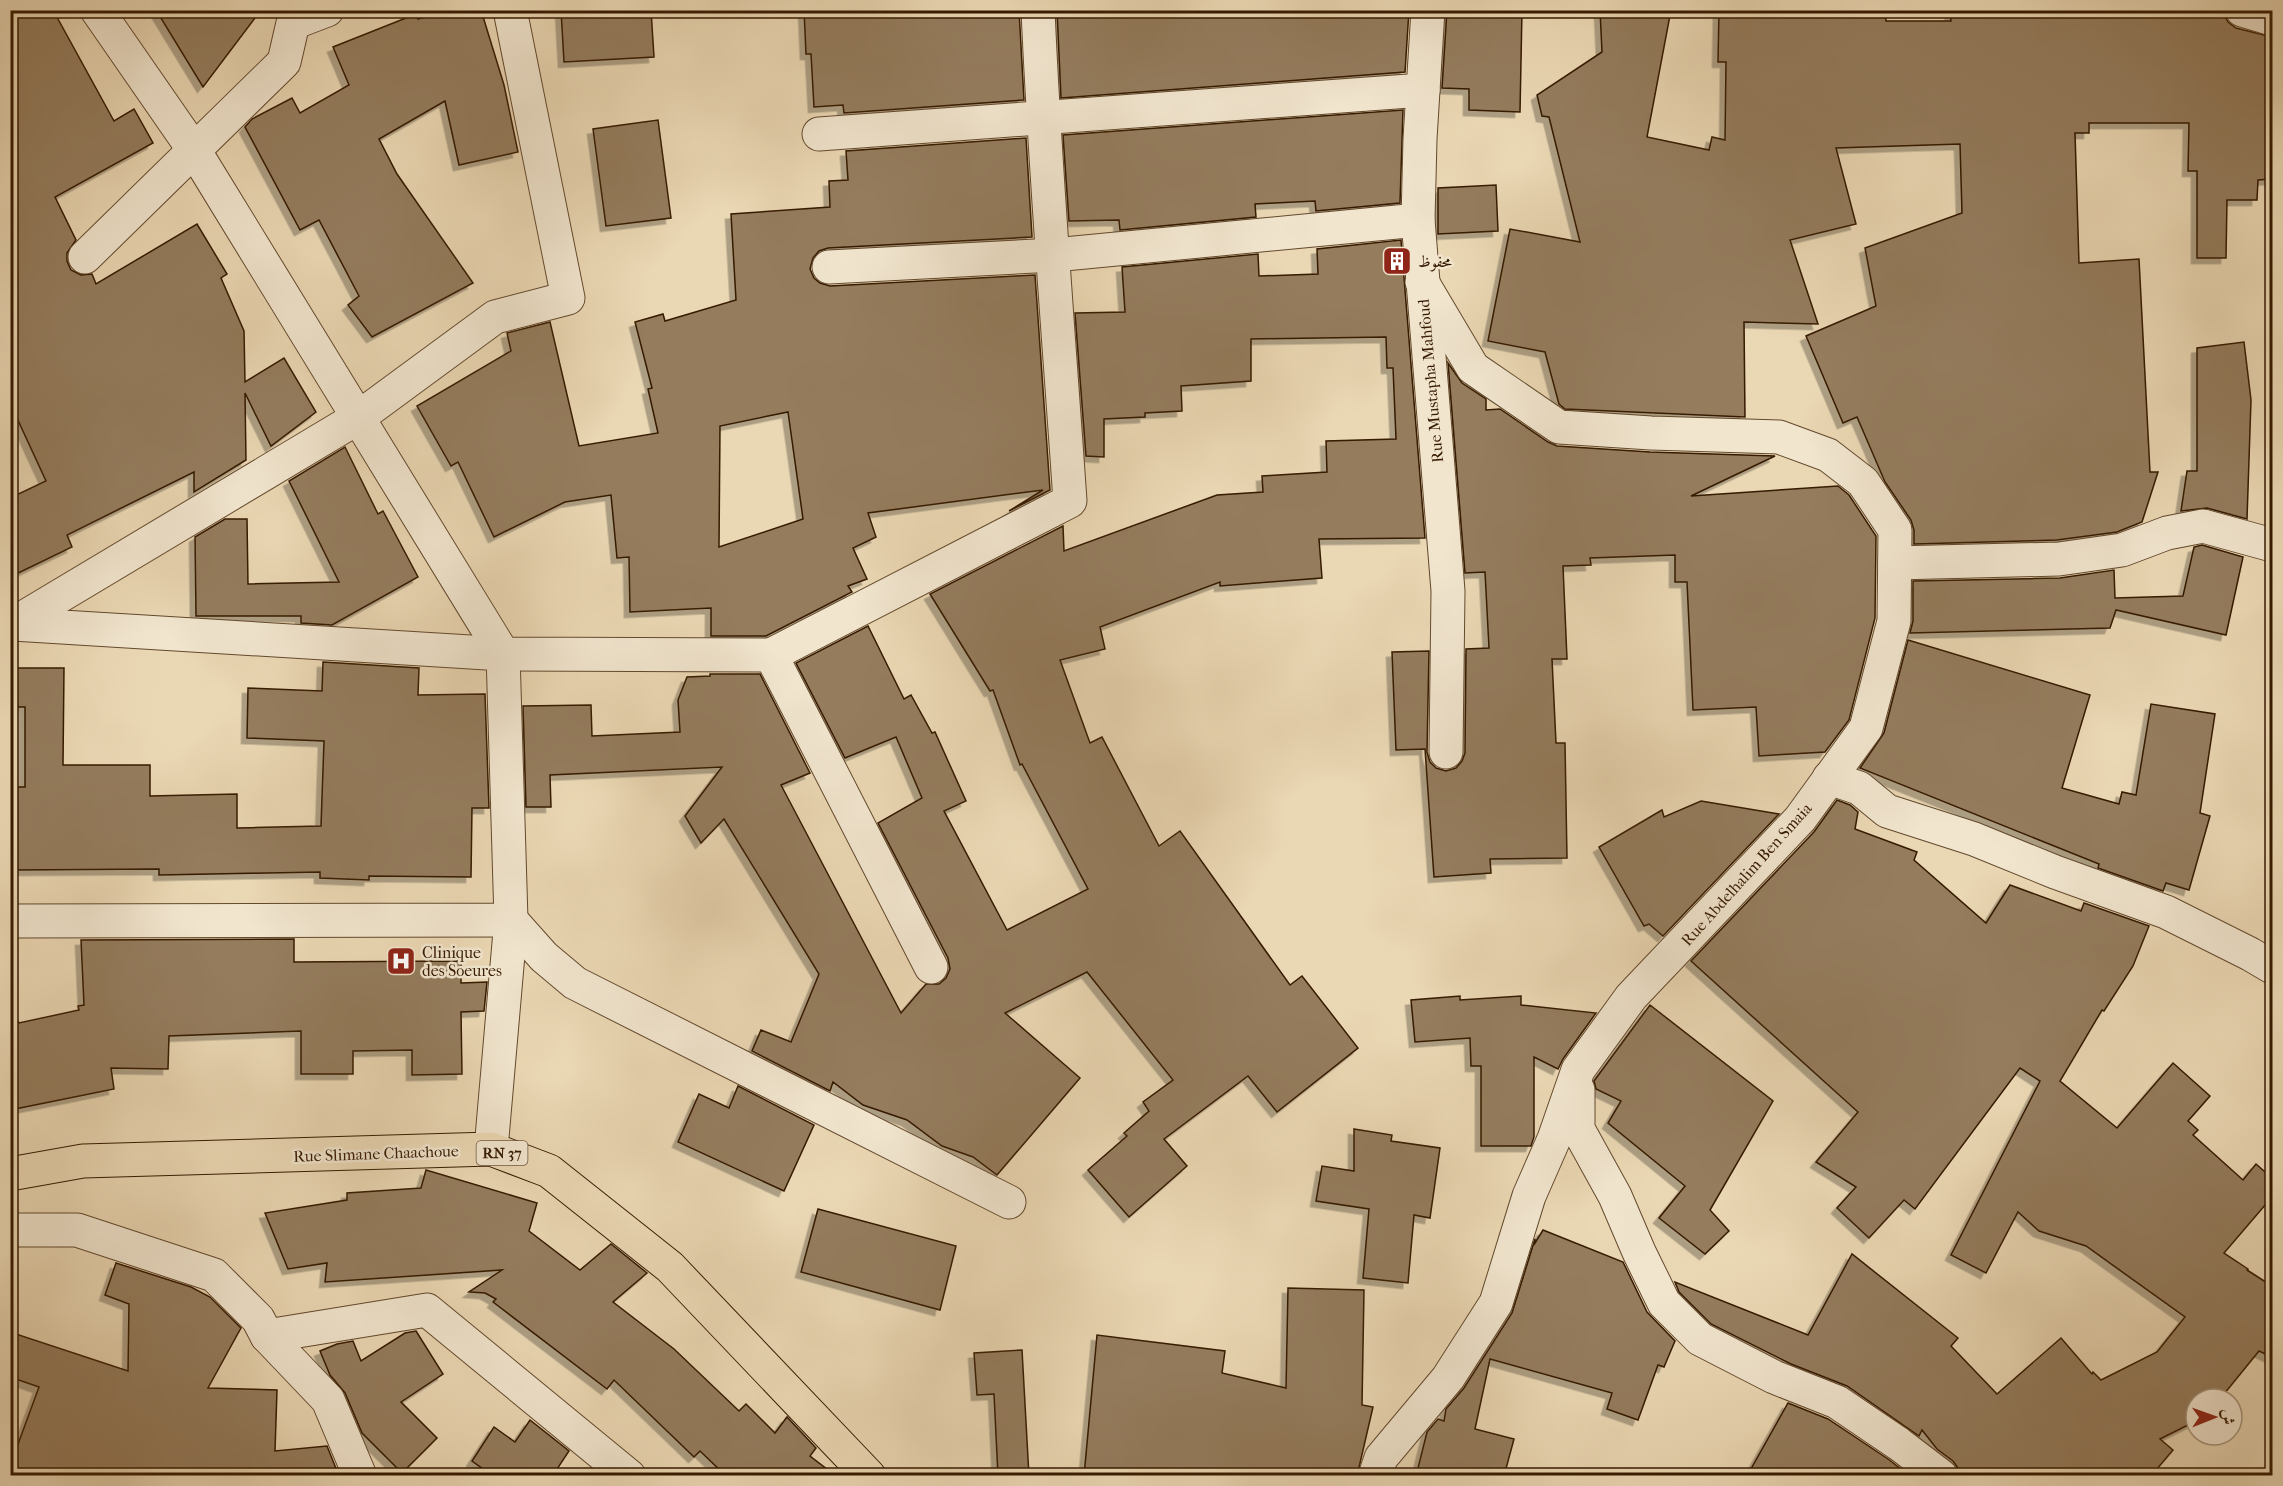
<svg xmlns="http://www.w3.org/2000/svg" width="2283" height="1486" font-family="'IM FELL French Canon',Amiri,serif">
	<defs>
		<filter id="shadow"><feDropShadow dx="-5.5" dy="5.5" stdDeviation="0" flood-color="#0004"/></filter>
	</defs>
	<rect width="100%" height="100%" fill="#ead7b3"/>
	<filter id="stains"><feTurbulence type="fractalNoise" baseFrequency=".00333" numOctaves="4"/><feColorMatrix values="0 0 0 0 .2 0 0 0 0 .09 0 0 0 0 .02 0 0 0 .5 -.17"/></filter>
	<radialGradient id="worn" r=".72"><stop offset=".6" stop-color="#630" stop-opacity="0"/><stop offset="1" stop-color="#630" stop-opacity=".3"/></radialGradient>
	<g fill="#947c5d" stroke="#361a00" stroke-width="1.5" fill-rule="evenodd" filter="url(#shadow)">
		<polygon points="10,10 53,10 114,121 134,109 153,143 55,197 76,240 67,253 67,261 71,270 81,275 92,274 96,284 197,224 227,274 221,278 244,331 245,382 284,358 316,412 271,446 245,393 246,460 194,492 194,472 67,535 72,547 10,577 10,498 46,481 10,403"/>
		<polygon points="156,10 261,10 203,87"/>
		<polygon points="448,10 481,10 504,85 518,152 459,165 445,101 379,139 397,174 473,283 372,337 348,305 359,296 319,220 300,230 245,127 252,119 292,98 300,113 349,85 333,47 416,14 418,19"/>
		<polygon points="561,10 651,10 654,57 564,62"/>
		<polygon points="804,10 1019,10 1024,100 844,113 843,105 814,107 811,54 806,54"/>
		<polygon points="1057,10 1409,10 1405,72 1061,98"/>
		<polygon points="1447,10 1522,10 1520,112 1469,110 1469,89 1442,88"/>
		<polygon points="1600,10 1671,10 1647,137 1709,150 1712,137 1725,140 1726,62 1718,62 1719,10 1885,10 1886,21 1951,21 1950,10 2056,10 2056,14 2115,15 2115,10 2222,10 2228,22 2236,28 2272,37 2272,179 2258,180 2257,200 2227,200 2226,258 2197,258 2197,171 2188,171 2189,123 2089,123 2089,133 2075,133 2079,263 2139,259 2150,472 2158,472 2142,522 2117,532 2057,540 1914,544 1914,530 1911,520 1885,482 1857,417 1843,423 1806,336 1876,306 1865,248 1962,213 1960,144 1836,148 1856,224 1790,240 1818,324 1744,322 1745,417 1565,409 1559,404 1545,352 1488,341 1510,229 1580,242 1549,117 1542,116 1537,95 1602,52"/>
		<polygon points="1403,110 1400,203 1316,211 1315,201 1255,204 1256,217 1120,230 1119,220 1069,221 1063,135"/>
		<polygon points="658,120 671,218 606,226 593,129"/>
		<path d="M1026,138L1032,237L828,248L819,251L813,258L810,269L814,278L820,283L830,286L1035,275L1050,490L1009,511L1043,490L868,513L876,537L853,548L867,579L848,586L852,592L766,636H711V608L630,612L629,557L617,558L611,495L565,502L494,537L458,462L451,466L417,406L511,351L507,333L550,322L579,446L658,433L648,389L652,388L635,322L663,314L665,321L736,300L731,214L830,207L829,181L848,180L846,151ZM788,412L803,519L719,547L720,426Z"/>
		<polygon points="1496,185 1498,231 1438,234 1438,188"/>
		<polygon points="1401,240 1425,538 1319,539 1322,578 1220,586 1220,582 1100,627 1105,649 1060,660 1090,743 1102,737 1159,846 1180,831 1290,985 1302,976 1358,1048 1277,1112 1248,1076 1164,1139 1187,1166 1129,1217 1088,1170 1127,1136 1124,1133 1149,1111 1143,1102 1173,1080 1087,972 1005,1013 1080,1078 997,1175 973,1157 942,1146 907,1120 863,1105 833,1082 830,1091 752,1051 761,1030 791,1042 819,974 724,819 701,843 685,816 722,767 550,775 551,807 526,807 523,706 591,705 592,736 680,732 678,700 687,677 710,676 710,674 760,674 810,773 781,785 901,1013 926,984 939,984 946,978 950,969 948,958 878,823 922,798 896,737 845,758 796,663 868,626 904,699 911,695 932,733 935,732 966,801 944,811 1007,930 1088,889 1022,764 1020,765 993,690 990,691 930,594 1063,526 1064,551 1217,495 1263,492 1262,476 1327,472 1326,441 1396,439 1393,368 1387,368 1386,337 1251,339 1251,381 1181,386 1182,411 1145,413 1145,417 1104,419 1104,457 1086,456 1075,313 1125,312 1122,267 1258,254 1259,276 1318,274 1317,249"/>
		<polygon points="2244,342 2251,400 2247,519 2207,508 2181,511 2187,471 2197,471 2197,348"/>
		<polygon points="1448,363 1462,383 1486,399 1486,410 1500,409 1548,442 1557,446 1650,452 1775,456 1691,496 1838,486 1849,495 1876,536 1875,618 1849,720 1825,752 1759,756 1756,707 1693,710 1687,582 1675,582 1675,555 1590,558 1591,565 1563,566 1567,659 1552,659 1556,743 1565,743 1567,858 1490,859 1491,873 1434,877 1425,749 1396,750 1392,652 1429,651 1427,752 1430,762 1436,768 1446,771 1456,768 1462,761 1465,753 1466,649 1489,648 1485,572 1465,573"/>
		<polygon points="345,447 378,514 383,511 418,577 332,625 301,623 301,616 196,616 195,537 225,519 247,519 248,584 339,582 289,481"/>
		<polygon points="2202,545 2243,557 2226,635 2116,610 2110,628 1910,633 1913,621 1913,581 2060,578 2114,570 2115,598 2183,596 2194,547"/>
		<polygon points="1908,640 2090,695 2062,788 2119,804 2122,792 2136,795 2151,704 2215,714 2200,813 2210,816 2189,890 2166,883 2163,891 2098,868 2099,864 1860,768 1884,733"/>
		<polygon points="323,662 419,668 418,695 485,694 489,808 472,808 471,877 369,876 369,880 320,878 320,872 159,875 159,869 13,870 12,787 25,787 25,707 10,707 10,668 64,668 63,765 150,765 150,796 237,794 237,828 321,826 324,741 247,738 248,688 322,691"/>
		<polygon points="1837,800 1850,805 1858,812 1855,829 1917,852 1914,860 1986,923 2010,885 2081,911 2084,903 2149,926 2133,966 2104,1011 2102,1010 2060,1081 2117,1128 2173,1063 2210,1096 2188,1121 2198,1130 2193,1135 2243,1180 2256,1164 2272,1178 2272,1197 2224,1253 2248,1269 2247,1270 2272,1286 2272,1357 2259,1351 2220,1399 2196,1399 2196,1421 2160,1439 2173,1450 2151,1476 1959,1476 1958,1468 1953,1461 1937,1449 1922,1430 1919,1436 1847,1386 1791,1364 1711,1324 1679,1292 1675,1282 1808,1335 1852,1254 1958,1338 1951,1346 1997,1394 2061,1338 2092,1374 2093,1372 2101,1380 2157,1352 2185,1317 2086,1246 2039,1231 2018,1212 1986,1273 1951,1255 2040,1081 2020,1068 1915,1209 1904,1200 1869,1238 1837,1208 1856,1187 1816,1162 1858,1112 1691,961 1814,832"/>
		<polygon points="1701,801 1779,814 1663,936 1649,924 1644,926 1599,847 1662,810 1664,817"/>
		<polygon points="294,939 294,962 461,961 461,983 487,982 484,1011 461,1012 462,1074 412,1075 412,1050 353,1051 353,1074 301,1074 301,1031 169,1036 168,1069 111,1068 114,1089 10,1110 10,1007 19,1023 79,1010 78,1006 84,1005 81,940"/>
		<polygon points="1460,996 1460,1000 1521,996 1521,1005 1596,1013 1563,1059 1558,1069 1534,1057 1534,1137 1531,1146 1481,1146 1481,1066 1471,1066 1470,1038 1415,1042 1411,1000"/>
		<polygon points="1650,1005 1773,1101 1710,1210 1729,1231 1705,1254 1659,1218 1685,1186 1608,1123 1621,1101 1596,1089 1594,1081"/>
		<polygon points="738,1086 814,1125 784,1191 678,1142 699,1094 729,1108"/>
		<polygon points="1354,1129 1392,1135 1391,1141 1440,1148 1430,1218 1414,1215 1408,1283 1363,1278 1369,1209 1316,1201 1322,1166 1354,1171"/>
		<polygon points="426,1170 537,1203 529,1231 580,1270 611,1244 647,1273 613,1302 674,1349 739,1411 746,1404 775,1433 787,1417 816,1448 810,1456 836,1476 726,1476 700,1451 694,1457 614,1380 607,1389 493,1302 496,1299 485,1293 469,1292 502,1270 325,1282 327,1263 288,1269 265,1213 347,1200 347,1193 421,1188"/>
		<polygon points="818,1209 956,1246 940,1310 801,1272"/>
		<polygon points="1543,1230 1623,1262 1647,1312 1675,1341 1664,1367 1658,1365 1638,1420 1607,1409 1612,1393 1490,1359 1475,1429 1514,1439 1504,1476 1416,1476 1427,1432 1438,1419 1444,1421 1446,1409 1464,1388 1512,1313 1535,1239 1535,1243"/>
		<polygon points="116,1263 191,1287 210,1297 241,1328 208,1388 277,1390 275,1451 327,1446 339,1476 232,1476 231,1469 190,1476 10,1476 10,1466 39,1387 10,1377 10,1332 128,1371 129,1304 105,1295"/>
		<polygon points="1288,1288 1364,1290 1362,1405 1373,1407 1357,1476 1084,1476 1097,1335 1225,1351 1222,1373 1286,1388"/>
		<polygon points="416,1331 443,1374 401,1402 437,1438 402,1473 362,1433 345,1393 330,1375 320,1351 337,1344 353,1341 361,1361 405,1333"/>
		<polygon points="1022,1350 1029,1476 998,1476 994,1394 977,1395 974,1353"/>
		<polygon points="1788,1403 1828,1419 1888,1459 1906,1473 1904,1476 1747,1476"/>
		<polygon points="530,1420 569,1451 557,1469 566,1476 493,1476 472,1461 494,1427 515,1442"/>
	</g>
	<g fill="none" stroke-linecap="round" stroke-linejoin="round">
		<g stroke="#63492d" stroke-width="35">
			<g id="minor">
				<polyline points="97,10 194,150 503,654 771,655 931,967"/>
				<polyline points="1428,10 1420,139 1418,220 1448,591 1446,752"/>
				<polyline points="2242,10 2272,19"/>
				<polyline points="819,134 1423,90"/>
				<polyline points="85,257 284,62 293,23 327,10"/>
				<polyline points="829,267 1054,255 1418,220"/>
				<polyline points="1895,563 2059,559 2122,550 2167,533 2203,526 2272,545"/>
				<path d="M771,655L1070,501C1059,338 1045,174 1038,10"/>
				<polyline points="1829,778 1859,788 1887,811 1974,839 2055,872 2166,912 2250,954 2272,967"/>
				<polyline points="511,920 544,957 575,983 1009,1202"/>
				<polyline points="11,921 511,920 503,654 13,624 359,417 495,317 568,298 510,10"/>
				<polyline points="1578,1090 1578,1129 1615,1196 1639,1252 1664,1303 1700,1339 1774,1377 1837,1402 1899,1444 1941,1476"/>
				<polyline points="491,1149 511,920"/>
				<polyline points="10,1230 77,1230 214,1275 258,1319 267,1336 328,1400 360,1476"/>
				<polyline points="267,1336 427,1310 629,1476"/>
				<polyline points="1375,1476 1381,1458 1448,1378 1496,1303 1529,1196 1554,1139 1578,1070 1631,997 1800,819 1866,728 1894,621 1895,530 1863,482 1828,455 1779,437 1651,433 1559,427 1473,368 1422,282"/>
			</g>
		</g>
		<g stroke="#361a00" stroke-width="35">
			<polyline id="major" points="10,1174 83,1161 491,1149 549,1171 670,1267 869,1476"/>
		</g>
		<use href="#minor" stroke="#f1e5ce" stroke-width="33"/>
		<use href="#major" stroke="#ead7b3" stroke-width="33"/>
	</g>
	<defs>
		<g id="building-square" transform="scale(1.5)"><rect x="-9" y="-9" width="18" height="18" rx="4" fill="#8f2418" stroke="#f1e5ce"/><path d="M-4-6H4V6H1V3H-1V6H-4ZM-2.5-4.3h1.7v1.8h-1.7ZM.8-4.3h1.7v1.8H.8ZM-2.5-1h1.7V.8h-1.7ZM.8-1h1.7V.8H.8Z" fill="#fff"/></g>
		<g id="hospital-square" transform="scale(1.5)"><rect x="-9" y="-9" width="18" height="18" rx="4" fill="#8f2418" stroke="#f1e5ce"/><path d="M-5-5h3v3.5h4V-5h3V5h-3V1.5h-4V5h-3Z" fill="#fff"/></g>
	</defs>
	<g fill-rule="evenodd">
		<use href="#building-square" x="1397" y="261"/>
		<use href="#hospital-square" x="401" y="961"/>
	</g>
	<g text-anchor="middle" stroke-width="5" stroke-linejoin="round" paint-order="stroke">
		<rect fill="#f1e5ce" stroke="#6e573e" stroke-width="1.5" x="476.5" y="1141" width="51" height="24" rx="4.5"/>
		<g font-size="15" font-weight="bold" fill="#361a00">
			<text x="502" y="1158">RN 37</text>
		</g>
		<g font-size="16" fill="#361a00" stroke="#f1e5ce" text-anchor="start">
			<text x="1418" y="267">محفوظ</text>
			<text x="422" y="958">Clinique<tspan x="422" dy="18">des Soeures</tspan></text>
		</g>
		<g font-size="16" fill="#361a00" stroke="#f1e5ce">
			<text transform="translate(1430 381) rotate(-95)" y="6">Rue Mustapha Mahfoud</text>
			<text transform="translate(1746 874) rotate(-48)" y="6">Rue Abdelhalim Ben Smaia</text>
			<text transform="translate(376 1153) rotate(-2)" y="6">Rue Slimane Chaachoue</text>
		</g>
	</g>
	<rect width="2283" height="1486" fill="none" stroke="#ead7b3" stroke-width="36"/>
	<rect x="12" y="12" width="2259" height="1462" fill="none" stroke="#361a00" stroke-width="3"/>
	<rect x="18" y="18" width="2247" height="1450" fill="none" stroke="#361a00" stroke-width="1.5"/>
	<g transform="translate(2214 1417) rotate(89)"><circle r="28" fill="#f1e5ce" stroke="#a6947c" stroke-width="1.5"/>
	<path d="M0-4.5L10 22L0 15L-10 22Z" fill="#8f2418"/>
	<text y="-9" font-size="16" font-weight="bold" text-anchor="middle" fill="#361a00">ش</text>
	</g>
	<rect width="100%" height="100%" filter="url(#stains)"/>
	<rect width="100%" height="100%" fill="url(#worn)"/>
</svg>
